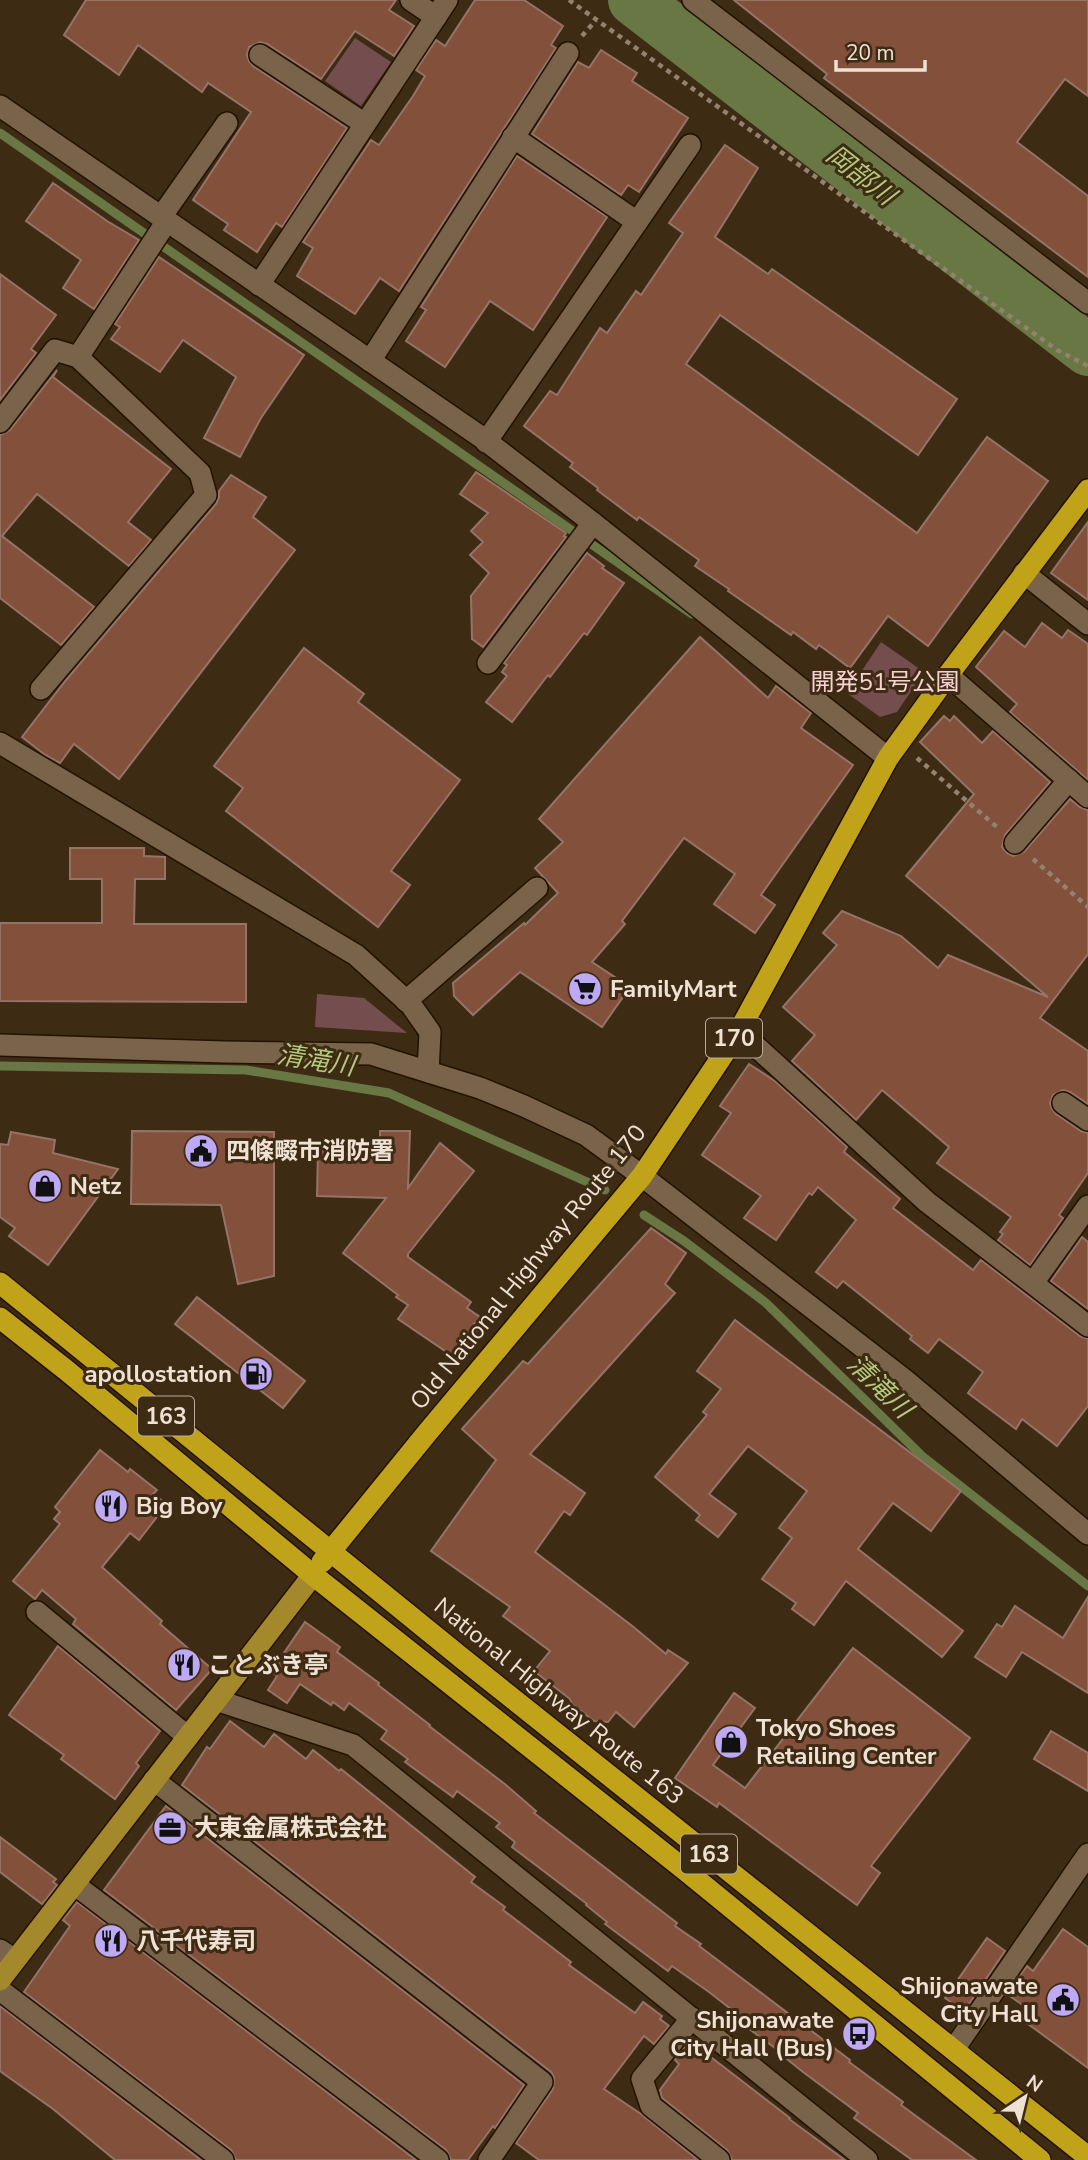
<svg xmlns="http://www.w3.org/2000/svg" width="1088" height="2160" font-family="'Nunito Sans','Noto Sans JP',sans-serif">
	<rect width="100%" height="100%" fill="#3e2b14"/>
	<g fill="#744d4e">
		<polygon points="355,38 391,62 361,106 325,81"/>
		<polygon points="881,642 924,672 897,712 880,717 847,693"/>
		<polygon points="317,994 364,998 407,1033 315,1027"/>
	</g>
	<g fill="none" stroke-linecap="round" stroke-linejoin="round">
		<g stroke="#687743" stroke-width="9">
			<polyline points="0,133 692,614"/>
			<polyline points="0,1066 246,1070 389,1093 605,1190"/>
			<polyline points="644,1215 684,1241 766,1303 922,1456 1088,1586"/>
		</g>
		<polyline stroke="#687743" stroke-width="52" points="634,0 1088,350"/>
	</g>
	<g fill="#83503b" stroke="#957467" stroke-width="2">
		<polygon points="86,0 396,0 389,10 414,26 394,56 355,31 321,79 267,44 260,42 249,47 247,55 249,61 253,66 347,128 282,227 276,223 257,252 224,230 228,224 193,200 251,112 208,83 202,92 138,45 119,75 64,35"/>
		<polygon points="475,0 524,0 563,26 551,45 556,48 399,291 380,278 355,314 297,276 313,248 303,242 371,140 379,145 413,96 425,76 416,70 436,40 445,46"/>
		<polygon points="734,0 1088,0 1088,96 1065,79 1017,142 1088,196 1088,277 824,78 827,74"/>
		<polygon points="601,50 637,73 632,81 688,118 639,192 628,185 621,195 532,134 578,62 589,68"/>
		<polygon points="725,145 758,168 715,237 768,274 772,269 957,399 918,455 720,315 686,364 917,533 987,437 1048,481 928,646 888,616 850,668 819,645 816,649 793,632 791,635 728,591 729,589 695,566 699,560 639,517 637,520 597,490 598,488 570,467 573,463 524,426 550,391 557,395 600,328 607,333 636,291 641,295 683,233 669,223"/>
		<polygon points="517,156 607,217 533,330 490,301 445,367 406,341 426,310 421,307"/>
		<polygon points="53,183 107,221 139,240 94,309 63,288 81,260 26,221"/>
		<polygon points="159,257 304,355 261,418 240,457 204,438 236,377 183,340 160,372 111,339 120,327 115,324"/>
		<polygon points="0,274 56,315 31,349 36,353 0,400"/>
		<polygon points="57,370 53,377 171,469 128,522 151,540 129,566 37,494 2,536 94,607 61,645 0,598 0,435 10,430"/>
		<polygon points="476,472 566,533 564,536 566,537 483,647 472,639 471,596 489,573 470,555 483,542 471,531 488,513 460,494"/>
		<polygon points="231,475 266,497 253,517 295,550 119,779 74,744 60,763 44,754 22,737 66,680 216,504 219,497 219,491"/>
		<polygon points="1088,522 1088,600 1051,573"/>
		<polygon points="587,553 604,566 602,568 624,583 587,635 584,633 550,677 548,675 512,722 486,702 507,676 502,672 507,665 504,663"/>
		<polygon points="1042,623 1062,638 1068,630 1088,644 1088,780 1010,712 1017,704 976,667 1004,631 1025,647"/>
		<polygon points="700,637 768,698 776,686 811,713 801,728 853,765 761,895 775,905 755,933 714,904 735,874 684,838 622,921 625,924 592,962 630,987 602,1027 520,972 473,1015 454,996 453,983 524,923 525,925 558,893 535,868 563,842 539,819"/>
		<polygon points="304,648 364,694 358,702 460,780 391,871 410,885 378,927 226,811 243,788 214,766"/>
		<polygon points="944,716 950,721 954,716 982,743 993,731 1050,782 1005,835 1002,847 1007,853 1013,856 1024,852 1070,799 1080,807 1088,810 1088,954 1040,1018 1088,1051 1088,1104 1070,1092 1063,1090 1053,1095 1050,1103 1052,1109 1056,1114 1081,1131 1088,1133 1088,1173 1059,1215 1063,1218 1030,1265 998,1240 1003,1234 1000,1232 1011,1217 937,1163 949,1147 882,1090 856,1120 792,1061 815,1035 783,1007 837,945 823,933 842,911 901,936 938,968 948,955 1048,997 906,876 974,794 920,742"/>
		<polygon points="70,848 144,848 144,856 165,857 165,879 135,879 134,924 246,924 246,1002 0,1001 0,923 102,923 102,879 70,879"/>
		<polygon points="749,1064 775,1081 847,1147 844,1152 900,1199 893,1208 973,1270 981,1260 1080,1336 1088,1339 1088,1406 1057,1446 1022,1419 1016,1429 968,1393 983,1372 939,1339 928,1353 910,1339 912,1336 843,1281 837,1288 816,1272 856,1220 818,1187 812,1195 809,1193 776,1240 744,1218 761,1196 702,1155 731,1113 720,1106"/>
		<polygon points="132,1131 274,1132 274,1276 238,1284 221,1205 131,1204"/>
		<polygon points="380,1131 410,1131 408,1188 440,1143 474,1171 408,1254 408,1257 471,1302 467,1308 480,1317 474,1324 479,1328 457,1359 398,1319 408,1305 396,1297 398,1295 343,1253 386,1198 317,1196 318,1150 380,1152"/>
		<polygon points="11,1132 55,1140 53,1153 118,1169 48,1265 9,1236 15,1228 0,1217 0,1144 8,1145"/>
		<polygon points="651,1228 686,1253 665,1284 675,1293 530,1454 585,1493 570,1515 564,1511 535,1552 631,1625 666,1654 668,1650 688,1663 634,1727 616,1712 608,1722 594,1721 572,1704 570,1699 534,1671 550,1651 503,1616 510,1607 431,1551 496,1460 462,1429 523,1361 528,1364"/>
		<polygon points="1082,1237 1088,1242 1088,1309 1051,1281"/>
		<polygon points="197,1297 305,1381 283,1408 175,1324"/>
		<polygon points="735,1320 961,1491 931,1531 893,1503 858,1549 963,1631 942,1657 846,1581 814,1625 792,1609 796,1603 762,1579 792,1538 779,1528 807,1491 748,1446 709,1494 736,1514 718,1537 696,1520 700,1515 655,1477 707,1415 703,1412 721,1389 697,1371"/>
		<polygon points="100,1450 128,1472 130,1469 157,1490 153,1494 167,1504 139,1540 130,1533 102,1567 162,1621 160,1624 212,1669 176,1710 73,1624 76,1619 42,1590 35,1599 13,1581 60,1524 54,1519 60,1512 55,1507"/>
		<polygon points="1088,1597 1088,1693 1022,1652 1006,1677 975,1657 997,1624 1002,1627 1015,1606 1063,1638"/>
		<polygon points="305,1622 340,1647 337,1652 379,1683 378,1685 430,1725 429,1726 506,1785 536,1811 534,1813 677,1923 675,1926 701,1944 699,1946 850,2060 849,2062 903,2102 901,2105 976,2160 912,2160 854,2118 858,2113 803,2072 778,2052 779,2051 729,2014 732,2010 709,1992 672,1966 668,1971 605,1924 607,1922 586,1905 587,1904 512,1847 515,1842 496,1827 500,1823 457,1791 453,1797 405,1762 408,1759 381,1739 387,1731 349,1703 344,1710 333,1702 331,1705 300,1684 287,1703 268,1690 277,1676 271,1672"/>
		<polygon points="58,1646 160,1731 136,1763 139,1766 115,1799 61,1759 64,1755 9,1715"/>
		<polygon points="853,1648 970,1738 871,1866 880,1873 857,1905 719,1803 717,1807 675,1778 734,1693 755,1708 713,1765 745,1788"/>
		<polygon points="230,1721 264,1747 274,1734 306,1759 313,1750 339,1771 341,1769 475,1877 471,1882 505,1907 503,1910 571,1962 569,1965 635,2013 643,2002 662,2016 660,2019 669,2026 654,2044 644,2036 604,2089 641,2114 698,2160 539,2160 516,2143 553,2089 554,2077 551,2072 182,1785 207,1747 210,1749"/>
		<polygon points="1051,1731 1088,1753 1088,1791 1034,1759"/>
		<polygon points="166,1806 524,2085 495,2128 493,2126 468,2160 451,2160 446,2150 104,1890"/>
		<polygon points="0,1837 56,1879 53,1882 57,1885 42,1904 0,1872"/>
		<polygon points="77,1902 416,2160 236,2160 231,2150 24,1992 70,1926 63,1920"/>
		<polygon points="1063,1929 1088,1947 1088,2068 1024,2021 1031,2011 1007,1994 1027,1966 1033,1971"/>
		<polygon points="987,1938 1005,1951 964,2011 945,1998"/>
		<polygon points="0,2006 201,2160 115,2160 53,2109 0,2071"/>
		<polygon points="690,2041 790,2118 789,2119 845,2160 732,2160 727,2150 662,2098 660,2090 679,2064 675,2060"/>
	</g>
	<g fill="none" stroke-linecap="round" stroke-linejoin="round">
		<g stroke="#241200" stroke-width="24">
			<g id="minor">
				<polyline points="411,0 436,17"/>
				<polyline points="693,0 1088,303"/>
				<polyline points="260,55 365,124"/>
				<polyline points="0,106 481,437 593,523 888,758"/>
				<polyline points="513,137 637,222"/>
				<polyline points="161,217 227,123"/>
				<polyline points="259,285 447,0"/>
				<polyline points="78,357 167,221"/>
				<polyline points="370,361 568,53"/>
				<polyline points="0,422 55,350 78,357 200,473 206,495 41,689"/>
				<polyline points="486,442 690,145"/>
				<polyline points="1024,573 1088,624"/>
				<polyline points="488,663 593,523"/>
				<polyline points="948,675 1088,797"/>
				<polyline points="0,743 356,955 411,1005 430,1032 428,1072"/>
				<polyline points="1015,843 1069,780"/>
				<polyline points="406,1001 537,888"/>
				<polyline points="739,1031 927,1202 1088,1326"/>
				<polyline points="0,1045 224,1052 371,1054 480,1088 524,1106 586,1135 642,1176 905,1380 1088,1534"/>
				<polyline points="1063,1103 1088,1120"/>
				<polyline points="1033,1283 1088,1206"/>
				<polyline points="37,1612 188,1737"/>
				<polyline points="216,1700 353,1745 867,2160"/>
				<polyline points="154,1780 542,2082 489,2160"/>
				<polyline points="74,1884 438,2160"/>
				<polyline points="0,1950 15,1960"/>
				<polyline points="0,1990 223,2160"/>
				<polyline points="692,2018 642,2079 651,2106 719,2160"/>
				<polyline points="954,2049 1088,1854"/>
			</g>
		</g>
		<g stroke="#241200" stroke-width="24">
			<polyline id="major" points="0,1980 313,1575"/>
		</g>
		<g stroke="#241200" stroke-width="24">
			<g id="highway">
				<polyline points="0,1283 463,1659 1088,2157"/>
				<polyline points="0,1318 66,1370 313,1575 685,1870 1040,2160"/>
				<polyline points="322,1562 427,1433 642,1176 739,1031 888,758 948,675 1088,490"/>
			</g>
		</g>
		<g stroke="#928270" stroke-width="4.5" stroke-dasharray="5 5" stroke-linecap="butt">
			<polyline points="569,0 1057,350 1088,366"/>
			<polyline points="582,36 596,20"/>
			<polyline points="917,758 998,828"/>
			<polyline points="1033,859 1088,907"/>
		</g>
		<use href="#minor" stroke="#79634a" stroke-width="21"/>
		<use href="#major" stroke="#a4892c" stroke-width="21"/>
		<use href="#highway" stroke="#c0a318" stroke-width="21"/>
	</g>
	<defs>
		<g id="supermarket-disc" transform="scale(1.75)"><circle r="9.5" fill="#bea9f4" stroke="#3e2b14"/><path d="M-6-5.5h2.5l.6 2H6L4.5 2H-2.5L-4.4-4H-6ZM-1.5 3.2a1.3 1.3 0 1 0 .1 0ZM3 3.2a1.3 1.3 0 1 0 .1 0Z" fill="#111"/></g>
		<g id="civic-disc" transform="scale(1.75)"><circle r="9.5" fill="#bea9f4" stroke="#3e2b14"/><path d="M-.6-6.5H3V-4.5H.6V-3L4-1V1h2V6H-6V1h2V-1L-.6-3ZM-1.2 2.5V6h2.4V2.5Z" fill="#111"/></g>
		<g id="shop-disc" transform="scale(1.75)"><circle r="9.5" fill="#bea9f4" stroke="#3e2b14"/><path d="M-5-2.5h2.3a2.7 3.5 0 0 1 5.4 0H5L5.5 6h-11ZM-1.5-2.5h3a1.5 2.3 0 0 0-3 0Z" fill="#111"/></g>
		<g id="fuel-disc" transform="scale(1.75)"><circle r="9.5" fill="#bea9f4" stroke="#3e2b14"/><path d="M-5.5-6h7V0h2V4h1.3V-2.5L3-4.5l.8-.8L6-3V5H2.5V1h-1V6h-7ZM-4.2-4.7v3.2H.2V-4.7Z" fill="#111"/></g>
		<g id="restaurant-disc" transform="scale(1.75)"><circle r="9.5" fill="#bea9f4" stroke="#3e2b14"/><path d="M-5-6h1v4h1v-4h1v4h1v-4h1v5L-1.5 .5V6h-2V.5L-5-1ZM5-6V6H3V1.5H1.5Q1.5-4 5-6Z" fill="#111"/></g>
		<g id="office-disc" transform="scale(1.75)"><circle r="9.5" fill="#bea9f4" stroke="#3e2b14"/><path d="M-6-3h4V-5.5h4V-3h4V5H-6ZM-1-4.5V-3h2v-1.5ZM-6 0V1H6V0Z" fill="#111"/></g>
		<g id="bus-disc" transform="scale(1.75)"><circle r="9.5" fill="#bea9f4" stroke="#3e2b14"/><path d="M-5-6H5V4H4V6H2V4H-2V6H-4V4H-5ZM-3.5-4V0h7V-4ZM-3.5 1.2v1.5H-2V1.2ZM2 1.2v1.5H3.5V1.2Z" fill="#111"/></g>
	</defs>
	<g fill-rule="evenodd">
		<use href="#supermarket-disc" x="585" y="989"/>
		<use href="#civic-disc" x="201" y="1151"/>
		<use href="#shop-disc" x="45" y="1186"/>
		<use href="#fuel-disc" x="256" y="1374"/>
		<use href="#restaurant-disc" x="111" y="1506"/>
		<use href="#restaurant-disc" x="184" y="1665"/>
		<use href="#shop-disc" x="731" y="1742"/>
		<use href="#office-disc" x="170" y="1828"/>
		<use href="#restaurant-disc" x="111" y="1941"/>
		<use href="#civic-disc" x="1063" y="2000"/>
		<use href="#bus-disc" x="859" y="2034"/>
	</g>
	<g text-anchor="middle" stroke-width="6" stroke-linejoin="round" paint-order="stroke">
		<g fill="#3e2b14" stroke="#baab9b" stroke-width="2">
			<rect x="706" y="1018.5" width="56" height="39" rx="5"/>
			<rect x="138" y="1396.5" width="56" height="39" rx="5"/>
			<rect x="681" y="1834.5" width="56" height="39" rx="5"/>
		</g>
		<g font-size="23" font-weight="bold" fill="#efe2d5">
			<text x="734" y="1046">170</text>
			<text x="166" y="1424">163</text>
			<text x="709" y="1862">163</text>
		</g>
		<g font-size="24" fill="#f8d2d3" stroke="#3e2b14">
			<text x="885" y="690">開発51号公園</text>
		</g>
		<g font-size="24" font-weight="bold" fill="#efe2d5" stroke="#3e2b14" text-anchor="start">
			<text x="610" y="997">FamilyMart</text>
			<text x="226" y="1159">四條畷市消防署</text>
			<text x="70" y="1194">Netz</text>
			<text x="232" y="1382" text-anchor="end">apollostation</text>
			<text x="136" y="1514">Big Boy</text>
			<text x="208" y="1673">ことぶき亭</text>
			<text x="756" y="1736">Tokyo Shoes<tspan x="756" dy="28">Retailing Center</tspan></text>
			<text x="194" y="1836">大東金属株式会社</text>
			<text x="136" y="1949">八千代寿司</text>
			<text x="1038" y="1994" text-anchor="end">Shijonawate<tspan x="1038" dy="28">City Hall</tspan></text>
			<text x="834" y="2028" text-anchor="end">Shijonawate<tspan x="834" dy="28">City Hall (Bus)</tspan></text>
		</g>
		<g font-size="24" fill="#efe2d5" stroke="#3e2b14">
			<text transform="translate(528 1267) rotate(-51)" y="8">Old National Highway Route 170</text>
			<text transform="translate(559 1701) rotate(39)" y="8">National Highway Route 163</text>
		</g>
		<g font-size="26" font-style="italic" fill="#b2ca7b" stroke="#3e2b14">
			<text transform="translate(861 175) rotate(38)" y="9">岡部川</text>
			<text transform="translate(316 1060) rotate(9)" y="9">清滝川</text>
			<text transform="translate(880 1386) rotate(44)" y="9">清滝川</text>
		</g>
	</g>
	<g transform="translate(1025 2097) rotate(35)" stroke="#3e2b14" stroke-width="5" paint-order="stroke">
	<path d="M0-5L12 26L0 18L-12 26Z" fill="#efe2d5"/>
	<text y="-10" font-size="19" font-weight="bold" text-anchor="middle" fill="#efe2d5">N</text>
	</g>
	<path d="M836 60v10h89v-10" fill="none" stroke="#efe2d5" stroke-width="3.5"/>
	<text x="846" y="60" font-size="21" fill="#efe2d5" stroke="#3e2b14" stroke-width="5" paint-order="stroke">20 m</text>
</svg>
